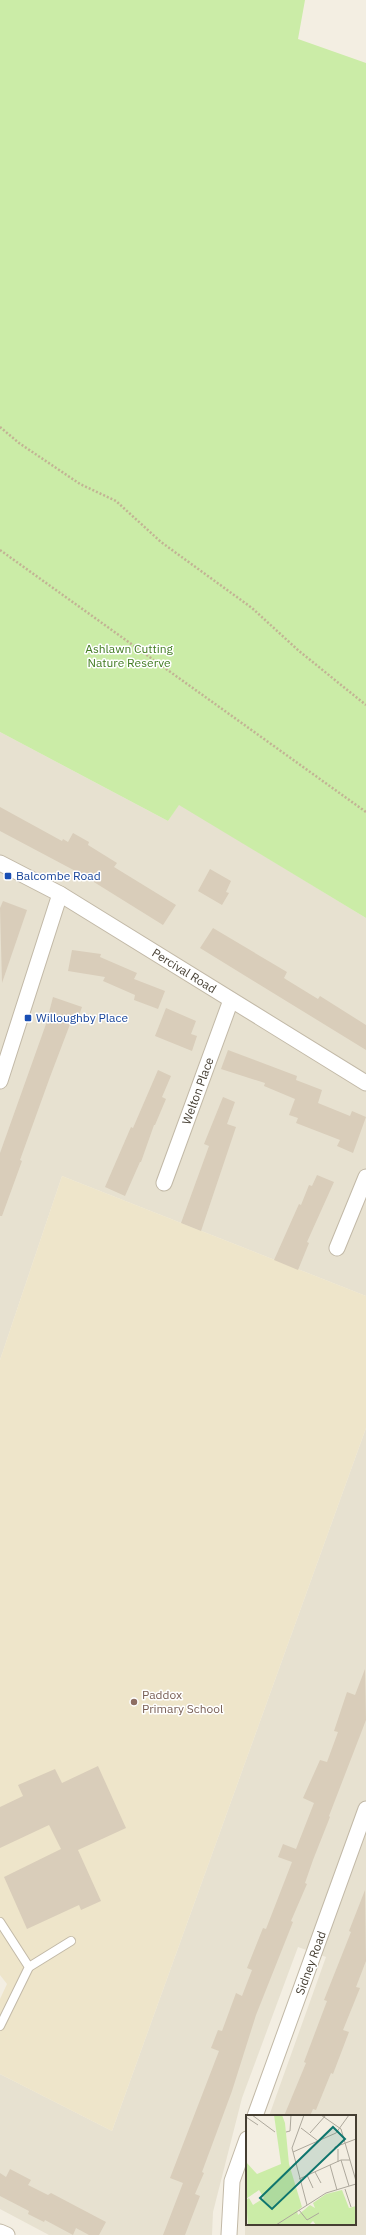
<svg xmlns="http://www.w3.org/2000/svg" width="366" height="2235" font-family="'IBM Plex Sans',sans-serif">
	<rect width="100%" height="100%" fill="#f3eee2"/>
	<g fill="#e7e1d0">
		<polygon points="0,732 168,821 179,804 366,918 366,1296 62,1176 0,1360"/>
		<polygon points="366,1428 366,2235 245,2235 245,2184 247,2178 247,2224 355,2224 355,2116 269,2116 326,1957 298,1947 242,2098 213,2212 212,2235 49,2235 0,2209 0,2074 112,2131"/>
	</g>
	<polygon fill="#eee5ca" points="62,1176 366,1296 366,1428 112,2131 0,2074 0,1999 7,1984 0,1975 0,1360"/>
	<polygon fill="#cbeca7" points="0,0 305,0 298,39 366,63 366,918 179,805 168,821 0,732"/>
	<g fill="#d9cdba">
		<polygon points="0,807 62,841 63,839 68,842 73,833 89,842 88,845 117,863 114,867 176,905 163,925 81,874 0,831"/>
		<polygon points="210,869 231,881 226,892 229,893 222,905 198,891"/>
		<polygon points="3,901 27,910 2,983 0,908"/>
		<polygon points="213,928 287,972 284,978 287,980 318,999 320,996 366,1025 366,1050 200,948"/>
		<polygon points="72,950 101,954 100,957 137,973 134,979 165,991 158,1009 134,1000 135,995 103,981 105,977 68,971"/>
		<polygon points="53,997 82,1007 77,1021 72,1019 50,1077 20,1160 22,1161 2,1216 0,1216 0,1153 46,1024"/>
		<polygon points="166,1008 196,1021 191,1034 197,1036 192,1051 155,1036"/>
		<polygon points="228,1050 297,1076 296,1080 322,1090 318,1103 350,1116 352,1111 366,1117 353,1153 337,1146 340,1140 296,1123 298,1118 289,1115 295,1099 264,1086 265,1083 221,1069"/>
		<polygon points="158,1070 171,1076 162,1097 166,1099 155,1125 154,1125 141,1162 140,1162 125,1196 105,1187 131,1127 133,1128"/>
		<polygon points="223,1097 235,1102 227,1124 236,1127 201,1231 181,1223 209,1146 204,1144"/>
		<polygon points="317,1175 334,1182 307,1242 309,1243 298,1270 274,1260 299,1204 301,1205 309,1185 312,1186"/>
		<polygon points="365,1669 366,1720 329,1816 330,1817 313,1860 305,1883 307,1884 291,1921 293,1922 256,2015 232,2091 202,2172 204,2173 195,2194 200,2196 185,2235 163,2235 183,2183 170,2178 219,2051 211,2048 218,2030 222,2031 236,1993 242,1996 252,1970 247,1968 263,1928 266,1929 292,1862 278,1857 283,1844 296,1849 314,1803 303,1798 320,1760 327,1762 338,1732 334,1731 347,1692 355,1695"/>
		<polygon points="98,1766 126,1828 78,1850 101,1901 81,1910 79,1905 27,1929 4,1877 61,1849 49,1825 0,1848 0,1807 23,1796 18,1785 55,1769 62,1783"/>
		<polygon points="365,1890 366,1961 356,1987 360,1988 343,2030 349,2032 333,2074 331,2073 316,2110 313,2109 310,2116 284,2116 306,2063 304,2062 327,2001 324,2000 351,1932 349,1931"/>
		<polygon points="10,2169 31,2180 28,2185 48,2195 51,2193 106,2222 99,2235 89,2235 76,2228 73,2235 45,2220 44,2222 28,2214 29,2211 0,2196 0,2173 6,2177"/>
	</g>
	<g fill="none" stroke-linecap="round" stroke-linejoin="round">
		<g stroke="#c2b9a7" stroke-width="10">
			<g id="lane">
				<polyline points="0,1922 29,1967 0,2026"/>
				<polyline points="29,1967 71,1941"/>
			</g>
		</g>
		<g stroke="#c2b9a7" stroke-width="17">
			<g id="street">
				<polyline points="0,863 60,894 366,1083"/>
				<polyline points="0,1081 60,894"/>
				<polyline points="164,1183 231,1000"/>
				<polyline points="337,1248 366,1177"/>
				<polyline points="255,2116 366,1809"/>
				<polyline points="0,2232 7,2235"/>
				<polyline points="229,2235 232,2181 247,2139"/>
			</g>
		</g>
		<g stroke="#c2b394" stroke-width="2.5" stroke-dasharray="2 2" stroke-linecap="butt">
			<polyline points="0,427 19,443 80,484 116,501 161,542 252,608 299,651 366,705"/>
			<polyline points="0,550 366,812"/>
		</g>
		<use href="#lane" stroke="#fff" stroke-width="8"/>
		<use href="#street" stroke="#fff" stroke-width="15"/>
	</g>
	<g fill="#1a4fb4" stroke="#fff" stroke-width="1.5">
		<rect x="4" y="872" width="8" height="8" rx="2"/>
		<rect x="24" y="1014" width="8" height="8" rx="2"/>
	</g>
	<circle fill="#8d6e63" stroke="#fff" stroke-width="1.5" cx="134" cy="1702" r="4"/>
	<g text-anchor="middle" stroke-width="3" stroke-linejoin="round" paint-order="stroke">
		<g font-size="12" fill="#417b21" stroke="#fff">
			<text x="129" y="653">Ashlawn Cutting<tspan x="129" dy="14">Nature Reserve</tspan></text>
		</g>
		<g font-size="12" fill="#164399" stroke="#fff" text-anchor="start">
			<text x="16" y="880">Balcombe Road</text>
			<text x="36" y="1022">Willoughby Place</text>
		</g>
		<g font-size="12" fill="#453e32" stroke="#fff">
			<text transform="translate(184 971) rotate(32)" y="4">Percival Road</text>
			<text transform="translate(198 1091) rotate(-70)" y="4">Welton Place</text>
			<text transform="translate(311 1963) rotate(-70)" y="4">Sidney Road</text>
		</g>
		<g font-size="12" fill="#785e54" stroke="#fff" text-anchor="start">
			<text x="142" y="1699">Paddox<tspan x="142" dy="14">Primary School</tspan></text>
		</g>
	</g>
	<g transform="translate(246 2115)">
		<rect width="110" height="110" fill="#f3eee2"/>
		<path d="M28,0H36L39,8L43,49L56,92L51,96L52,100L64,90L69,93L67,88L80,79L96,75L103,93L110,91L109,110H70L67,106L63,110H2L0,85L3,83L7,90L18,83L13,75L0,84V47L11,59L35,49Z" fill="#cbeca7"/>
		<path fill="none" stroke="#ada89c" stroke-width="1" d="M6,0L29,17M58,0L46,33L61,90M75,0L95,14L110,66M0,2L12,10M55,13L72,26M40,17L44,16L45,0M64,18L80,0M88,35L89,32L110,24M47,37L90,18L103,0M95,45L103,71M92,47V34M84,50L91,75M69,57L75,68M61,60L67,73M53,64L95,45H104M99,74L105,92M53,95L61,105L73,98M30,110L80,78L110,69"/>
		<path fill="#0f766e" fill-opacity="0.15" stroke="#0f766e" stroke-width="2" d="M87,12L99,24L26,94L14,83Z"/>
		<rect width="110" height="110" fill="none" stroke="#453e32" stroke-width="2"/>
	</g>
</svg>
